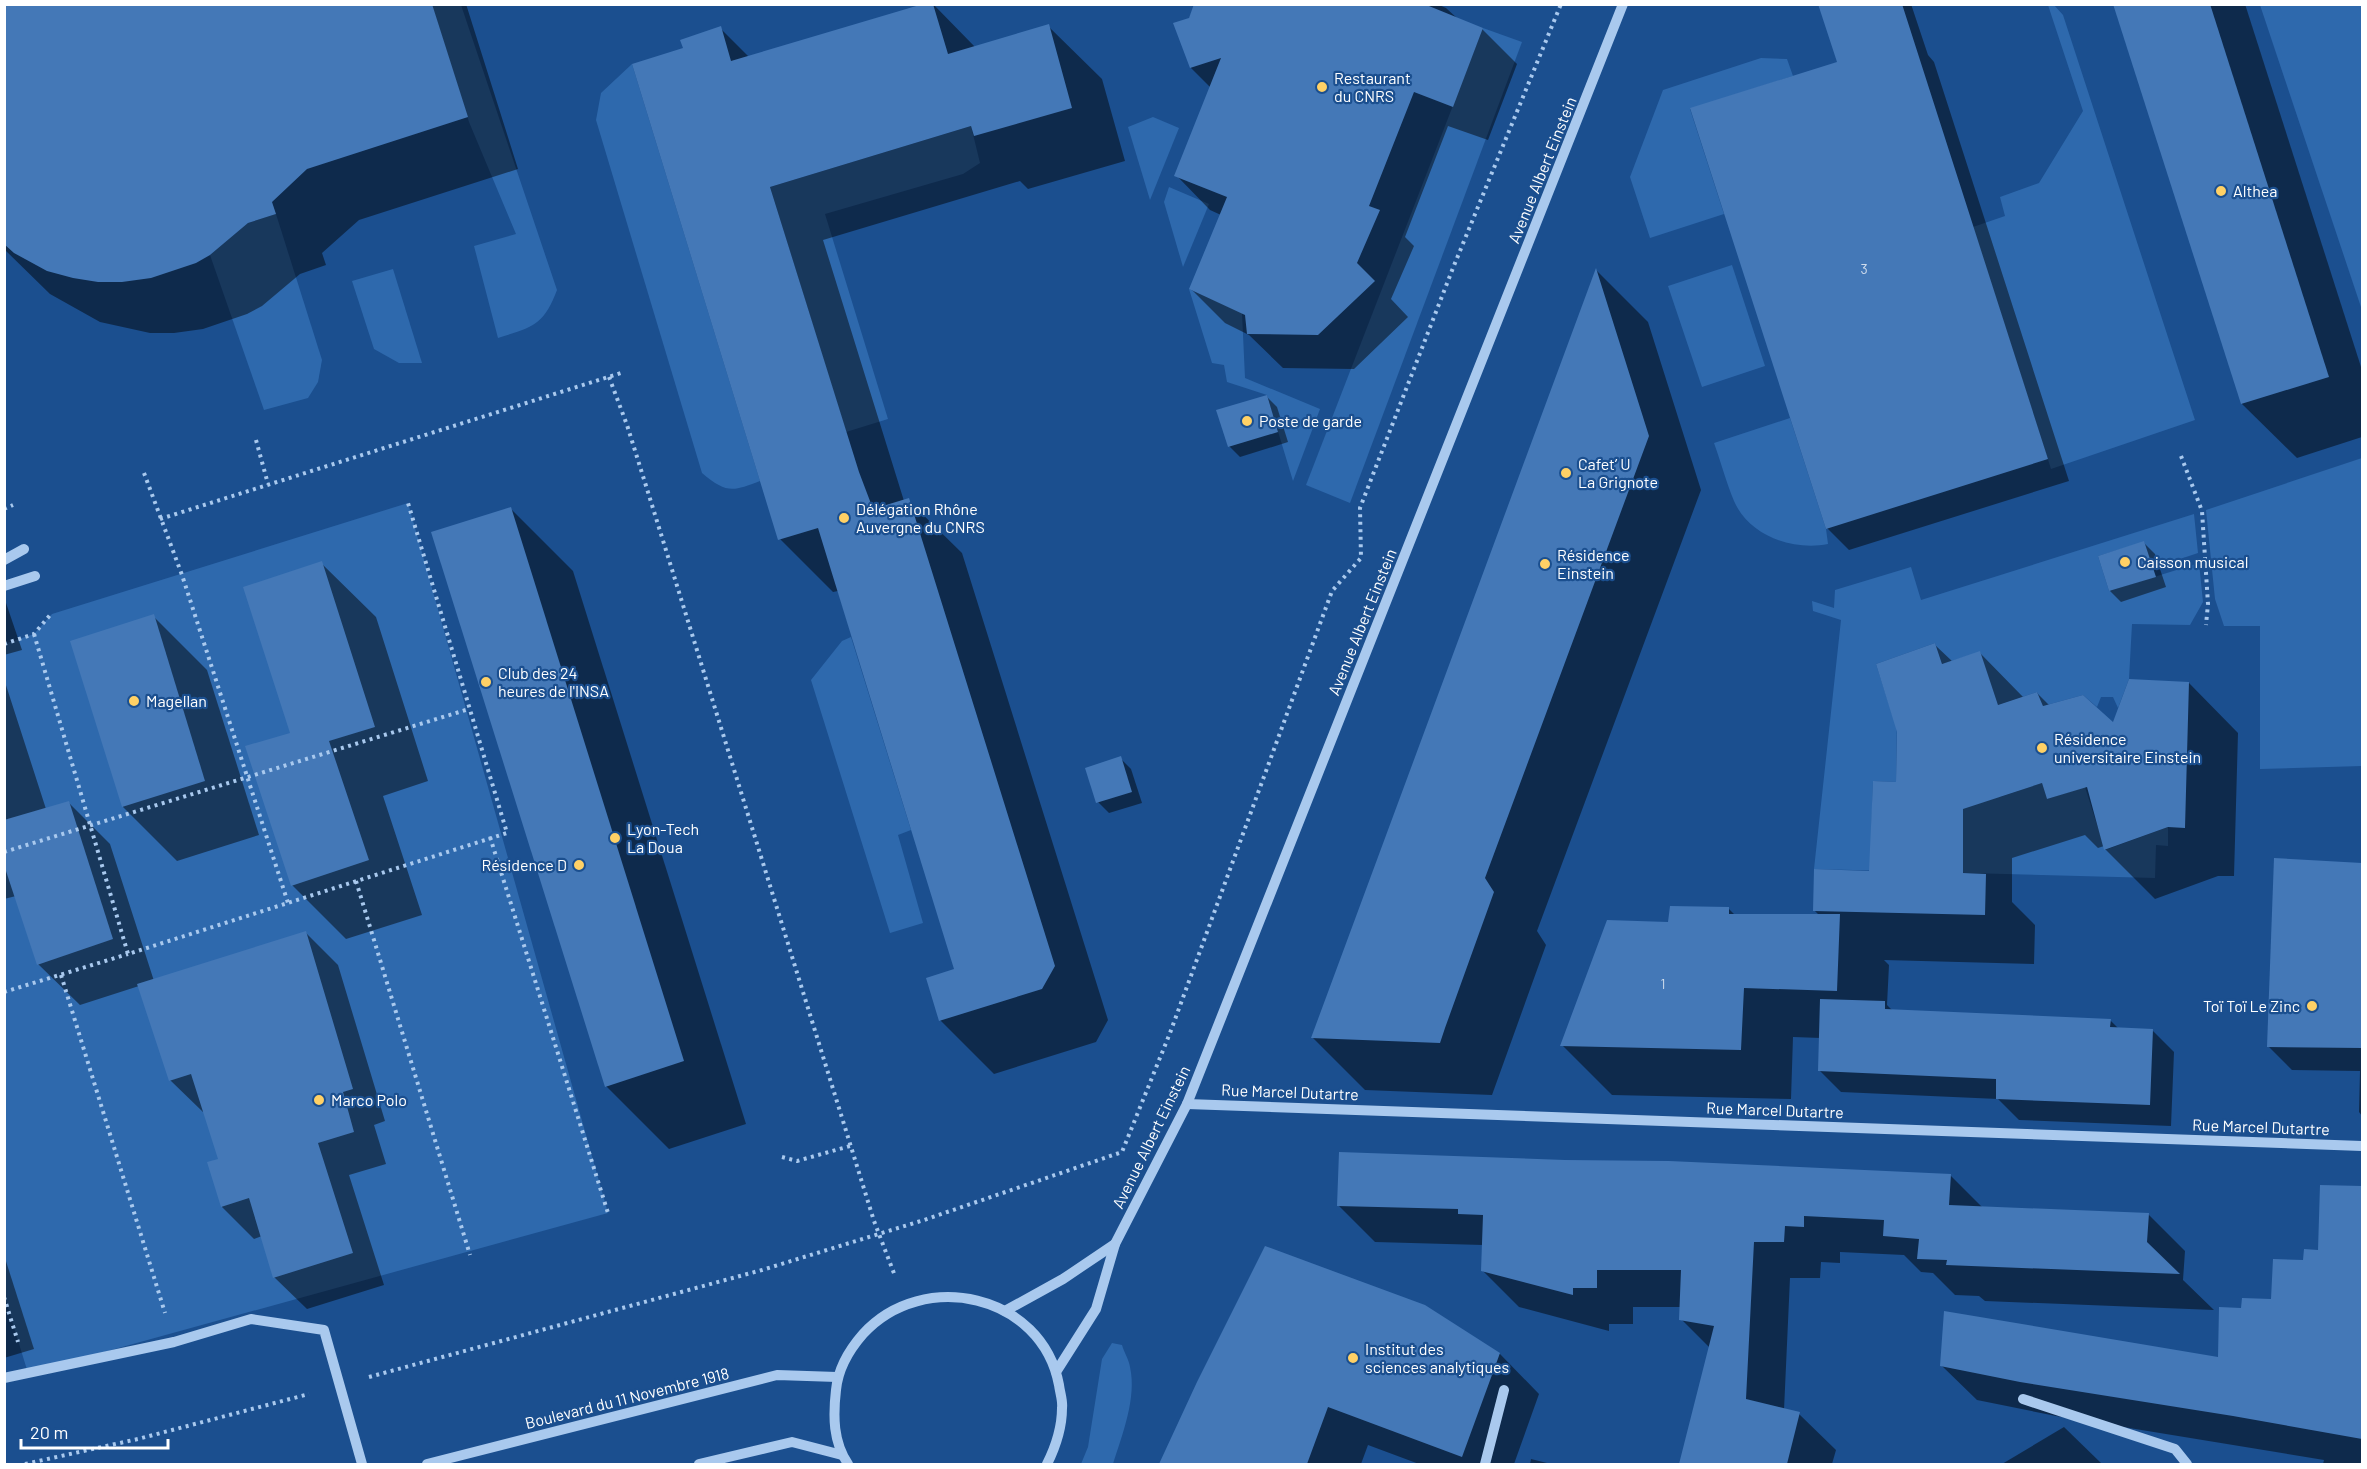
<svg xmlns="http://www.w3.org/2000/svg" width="2367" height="1469" font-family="Barlow,sans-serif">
	<rect width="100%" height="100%" fill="#1b4f8f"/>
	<g fill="#2e69ad">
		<path d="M432,5H461L557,290C544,325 533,327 498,338L474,246L516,234L469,122Z"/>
		<polygon points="2048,5 2054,5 2063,15 2195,420 2051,469 1973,227 2005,216 2000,197 2039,183 2083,111"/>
		<polygon points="2260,5 2362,5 2362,310"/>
		<polygon points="1483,28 1522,42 1350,503 1306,485"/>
		<polygon points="1761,58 1787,59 1793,76 1690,109 1724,214 1650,238 1630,177 1663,90"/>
		<path d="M632,64L760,481C732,492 726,493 702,473L596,120L601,93Z"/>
		<polygon points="1153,117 1179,128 1150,200 1128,127"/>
		<polygon points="971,126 980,163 963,174 825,214 888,419 846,432 770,187"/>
		<polygon points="1169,187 1209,204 1183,267 1164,202"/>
		<polygon points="276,214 322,360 318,382 308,398 264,410 210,255 248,223"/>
		<polygon points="1732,265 1765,366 1702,387 1668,286"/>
		<polygon points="393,269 422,363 399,363 374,349 352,281"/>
		<polygon points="1189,289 1242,313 1245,378 1320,409 1293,481 1267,395 1227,382 1224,365 1212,363"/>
		<path d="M1790,418L1826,529L1828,544C1793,551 1749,536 1734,501C1726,482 1721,462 1714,443Z"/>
		<polygon points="2362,458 2362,766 2260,769 2260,626 2224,626 2215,599 2206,510"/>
		<polygon points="408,503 608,1213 28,1373 4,1295 4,644 34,634 52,614"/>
		<polygon points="2194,514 2198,553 2153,568 2144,542 2098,556 2109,591 2199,563 2203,602 2190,625 2132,624 2129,679 2118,708 2113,697 2101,697 2097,707 2083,695 2043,706 2037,692 1998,705 1980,652 1942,664 1935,643 1876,664 1892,714 1897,714 1896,782 1873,781 1871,841 1963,845 1963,797 1986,791 2000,797 2042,783 2047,799 2085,787 2105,850 2168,827 2168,846 2156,845 2155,878 1814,869 1841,620 1813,611 1812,601 1834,608 1835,590 1911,567 1921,600"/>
		<polygon points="851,637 911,830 898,835 923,923 890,933 811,680 842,641"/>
		<path d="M1112,1343L1122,1345C1124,1352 1129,1360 1130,1367C1137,1398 1122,1435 1113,1464H1081L1088,1447L1102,1359Z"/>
	</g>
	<g fill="#0007">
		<polygon points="4,4 466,4 518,169 359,220 322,253 326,265 300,274 262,306 247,314 203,329 174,333 150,333 100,322 50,294 4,249"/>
		<polygon points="933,4 975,47 1048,26 1102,79 1125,161 1028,189 1020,181 823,240 904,501 908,500 962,553 1108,1020 1096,1042 994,1074 940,1020 956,970 838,591 833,592 780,539 685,49 720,28 749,57"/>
		<polygon points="1195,4 1437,4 1446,8 1458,19 1482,29 1517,64 1488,140 1448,126 1405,237 1414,246 1391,299 1408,317 1354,369 1283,368 1249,335 1225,323 1191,289 1221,215 1210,210 1176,175 1211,88 1191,68 1175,24 1189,19"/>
		<polygon points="1819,4 1911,4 1928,55 1934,62 2069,481 1849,550 1827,528 1838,63"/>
		<polygon points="2114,4 2245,4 2362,370 2362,437 2297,458 2242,404"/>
		<polygon points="1596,270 1648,322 1701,490 1537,931 1546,945 1492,1095 1365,1090 1313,1038"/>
		<polygon points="1266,396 1277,407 1288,442 1240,457 1229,446"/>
		<polygon points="511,509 573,571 746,1124 669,1149 606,1086"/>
		<polygon points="2144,543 2155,554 2166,587 2121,602 2110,591"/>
		<polygon points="321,563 376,617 428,781 383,796 422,915 346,939 292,885 292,734"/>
		<polygon points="4,597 22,650 4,655"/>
		<polygon points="153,616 207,670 259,835 177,861 123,807"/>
		<polygon points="1935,645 1953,662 1980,653 2024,698 2037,693 2050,706 2114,725 2189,683 2238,733 2234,876 2218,876 2155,899 2105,849 2104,846 2098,848 2085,835 2012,858 2012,902 2035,925 2034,964 1884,960 1889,965 1887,1005 1893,1011 2110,1020 2119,1029 2152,1030 2174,1052 2171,1126 2019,1120 1998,1099 1841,1092 1820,1071 1821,1038 1793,1037 1791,1099 1612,1095 1562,1045 1670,924 1729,909 1735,915 1819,915 1814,910 1871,873 1898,783"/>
		<polygon points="4,679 46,809 68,802 110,844 154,981 306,933 338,965 385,1121 374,1125 386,1164 349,1175 384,1285 307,1309 274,1277 262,1236 254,1239 222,1207 220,1160 205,1112 203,1112 170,1080 139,986 80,1005 38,964 16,896 4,899"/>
		<polygon points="1120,758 1131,769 1142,803 1109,813 1098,802"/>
		<polygon points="2275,886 2362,890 2362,1116 2359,1112 2360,1071 2292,1070 2268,1046"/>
		<polygon points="1950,1175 1983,1208 2148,1214 2185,1251 2183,1280 2214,1310 1985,1301 1979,1296 1955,1295 1933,1273 1921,1272 1904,1255 1840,1252 1840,1263 1821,1262 1820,1278 1790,1278 1784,1410 1799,1414 1836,1450 1832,1464 1681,1464 1710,1348 1681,1319 1681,1307 1633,1307 1633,1324 1609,1324 1609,1331 1519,1307 1482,1270 1483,1245 1375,1242 1339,1206"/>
		<polygon points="2322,1187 2362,1188 2362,1464 2323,1464 2324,1460 2056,1416 1977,1400 1942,1366 2219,1358 2243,1310 2272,1301 2305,1261 2319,1252"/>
		<polygon points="4,1255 34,1349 4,1358"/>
		<polygon points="1425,1306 1500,1354 1539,1394 1514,1464 1419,1464 1368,1445 1361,1464 1161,1464 1198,1383"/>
		<polygon points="2064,1427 2102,1464 2002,1464"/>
		<polygon points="1531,1459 1551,1464 1530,1464"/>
	</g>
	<g fill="#4478b7">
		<polygon points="4,4 432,4 468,117 307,169 272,202 276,214 248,223 210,255 196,263 151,278 122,282 98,282 73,278 47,271 14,253 4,244"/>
		<polygon points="923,4 933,4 948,54 1049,24 1072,108 974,136 971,126 770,187 859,472 873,509 909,498 1055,966 1042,989 939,1021 926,978 954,969 818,528 778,540 632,64 683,48 680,40 721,26 731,61"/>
		<polygon points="1194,4 1424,4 1483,28 1453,107 1414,92 1369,206 1380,210 1357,263 1375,281 1318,335 1247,334 1245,315 1189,289 1227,197 1174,176 1221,58 1190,68 1173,23 1189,18"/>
		<polygon points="1818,4 1902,4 2048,459 1826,529 1690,108 1837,62"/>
		<polygon points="2113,4 2210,4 2329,377 2241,404"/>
		<polygon points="1596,268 1649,436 1485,878 1494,892 1445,1028 1440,1043 1311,1038"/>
		<polygon points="1267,395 1278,432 1228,447 1216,410"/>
		<polygon points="511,507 684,1061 605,1087 431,532"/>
		<polygon points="2144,541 2156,577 2109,591 2098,556"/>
		<polygon points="322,561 375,727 329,741 369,860 291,886 245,746 290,733 243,587"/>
		<polygon points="154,614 205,781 122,807 70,641"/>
		<polygon points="1935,643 1942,664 1980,651 1998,705 2037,692 2043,706 2083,695 2113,722 2129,679 2189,682 2185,828 2168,827 2104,850 2087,787 2047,799 2042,783 1963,809 1963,873 1986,874 1985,915 1813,911 1814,869 1869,871 1873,781 1896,782 1897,732 1876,664"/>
		<polygon points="1121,756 1132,792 1096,803 1085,768"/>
		<polygon points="69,801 113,939 37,965 4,865 4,820"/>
		<polygon points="2274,858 2362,863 2362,1048 2267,1047"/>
		<polygon points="1670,906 1729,907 1729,914 1840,914 1837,991 1744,988 1741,1050 1560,1046 1607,920 1668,922"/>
		<polygon points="306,931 353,1089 343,1092 354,1132 318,1143 353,1253 273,1278 249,1198 221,1207 207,1162 218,1159 191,1074 169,1081 137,984"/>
		<polygon points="1820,999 1885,1001 1885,1009 2111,1019 2110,1027 2153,1029 2150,1105 1996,1099 1996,1079 1818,1071"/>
		<polygon points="1339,1152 1565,1160 1669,1161 1951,1174 1949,1205 2149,1213 2147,1242 2180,1274 1946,1265 1947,1260 1917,1259 1919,1239 1883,1236 1884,1220 1804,1216 1804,1227 1785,1226 1784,1242 1754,1242 1746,1399 1800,1412 1787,1464 1679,1464 1714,1326 1679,1320 1681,1270 1597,1270 1597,1288 1573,1288 1573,1295 1481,1271 1483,1215 1458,1214 1458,1209 1337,1206"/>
		<polygon points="2320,1185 2362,1186 2362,1439 2233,1416 2020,1382 1940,1366 1944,1311 2218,1357 2219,1307 2241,1308 2242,1298 2271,1299 2273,1259 2303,1260 2304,1249 2318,1250"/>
		<polygon points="1265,1246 1425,1305 1500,1353 1462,1457 1328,1407 1307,1464 1159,1464 1197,1382"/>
	</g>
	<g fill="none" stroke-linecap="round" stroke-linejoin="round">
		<g stroke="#a9c9ee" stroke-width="4" stroke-dasharray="3 4.5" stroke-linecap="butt">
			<polyline points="609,377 627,425 647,489 874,1221 895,1276"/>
			<polyline points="256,440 268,484"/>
			<polyline points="2181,456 2202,511 2208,604 2206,625"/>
			<polyline points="144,473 182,575 288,903"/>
			<polyline points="4,509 13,505"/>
			<polyline points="160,519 624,372"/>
			<polyline points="34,634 128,954 507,833 408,503"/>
			<polyline points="4,644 34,634 51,614"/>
			<polyline points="490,837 608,1213"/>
			<polyline points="4,852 469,709"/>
			<polyline points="356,881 470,1255"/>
			<polyline points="61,975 165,1313"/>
			<polyline points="4,992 128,954"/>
			<polyline points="782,1157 797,1161 850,1146"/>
			<polyline points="4,1297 18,1342"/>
			<polyline points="369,1377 762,1270 924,1220 1122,1152 1170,1033 1332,591 1361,558 1360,508 1453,268 1561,4"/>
			<polyline points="25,1464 138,1439 309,1394"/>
		</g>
		<g stroke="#a9c9ee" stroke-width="10">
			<polyline points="4,560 24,549"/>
			<polyline points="4,586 35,576"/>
			<polyline points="1187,1104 2362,1146"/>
			<polyline points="1005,1311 1063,1279 1115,1244"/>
			<polyline points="1056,1372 1096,1309 1115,1244 1187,1104 1623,4"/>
			<polyline points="4,1378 174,1342 251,1319 324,1330 362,1464"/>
			<polyline points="2023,1399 2175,1449 2187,1464"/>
			<polyline points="427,1464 777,1375 837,1377"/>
			<polyline points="699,1464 792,1442 842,1455"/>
			<path d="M848,1464C833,1442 833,1416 836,1390C838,1369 849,1350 863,1334C923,1268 1042,1294 1059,1385C1060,1393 1063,1401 1062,1408C1062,1428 1056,1446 1047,1464"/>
			<polyline points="1485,1464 1504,1390"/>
		</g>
	</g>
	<g fill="#ffd166" stroke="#1b4f8f" stroke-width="2">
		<circle cx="1322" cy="87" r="6"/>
		<circle cx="2221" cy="191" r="6"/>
		<circle cx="1247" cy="421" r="6"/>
		<circle cx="1566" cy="473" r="6"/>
		<circle cx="844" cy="518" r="6"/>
		<circle cx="2125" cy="562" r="6"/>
		<circle cx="1545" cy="564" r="6"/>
		<circle cx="486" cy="682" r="6"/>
		<circle cx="134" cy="701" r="6"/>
		<circle cx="2042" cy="748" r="6"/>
		<circle cx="615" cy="838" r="6"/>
		<circle cx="579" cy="865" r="6"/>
		<circle cx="2312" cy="1006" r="6"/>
		<circle cx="319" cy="1100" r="6"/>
		<circle cx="1353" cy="1358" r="6"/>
	</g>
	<g text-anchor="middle" stroke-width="4.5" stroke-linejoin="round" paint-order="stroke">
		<g font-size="14" fill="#d0dded">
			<text x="1864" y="274">3</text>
			<text x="1663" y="989">1</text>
		</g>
		<g font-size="16" fill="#fff" stroke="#1b4f8f" text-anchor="start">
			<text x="1334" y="84">Restaurant<tspan x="1334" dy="18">du CNRS</tspan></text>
			<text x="2233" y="197">Althea</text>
			<text x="1259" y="427">Poste de garde</text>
			<text x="1578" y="470">Cafet’ U<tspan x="1578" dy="18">La Grignote</tspan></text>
			<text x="856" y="515">Délégation Rhône<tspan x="856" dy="18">Auvergne du CNRS</tspan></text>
			<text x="1557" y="561">Résidence<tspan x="1557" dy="18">Einstein</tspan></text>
			<text x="2137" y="568">Caisson musical</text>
			<text x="498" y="679">Club des 24<tspan x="498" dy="18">heures de l'INSA</tspan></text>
			<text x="146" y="707">Magellan</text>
			<text x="2054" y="745">Résidence<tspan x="2054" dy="18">universitaire Einstein</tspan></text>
			<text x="627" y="835">Lyon-Tech<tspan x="627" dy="18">La Doua</tspan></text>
			<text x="567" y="871" text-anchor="end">Résidence D</text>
			<text x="2300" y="1012" text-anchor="end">Toï Toï Le Zinc</text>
			<text x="331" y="1106">Marco Polo</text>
			<text x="1365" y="1355">Institut des<tspan x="1365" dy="18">sciences analytiques</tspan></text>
		</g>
		<g font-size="16" fill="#fff" stroke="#1b4f8f">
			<text transform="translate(1542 170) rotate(-68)" y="6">Avenue Albert Einstein</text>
			<text transform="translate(1362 622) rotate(-68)" y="6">Avenue Albert Einstein</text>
			<text transform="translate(1290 1092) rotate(2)" y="6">Rue Marcel Dutartre</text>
			<text transform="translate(1775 1110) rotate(2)" y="6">Rue Marcel Dutartre</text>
			<text transform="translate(2261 1127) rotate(2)" y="6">Rue Marcel Dutartre</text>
			<text transform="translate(1151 1137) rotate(-64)" y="6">Avenue Albert Einstein</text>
			<text transform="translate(627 1398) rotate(-14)" y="6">Boulevard du 11 Novembre 1918</text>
		</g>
	</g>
	<rect width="2367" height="1469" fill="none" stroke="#ffffff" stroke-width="12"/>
	<path d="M21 1439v9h147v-9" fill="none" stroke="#ffffff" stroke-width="3"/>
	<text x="30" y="1439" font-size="18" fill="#ffffff" stroke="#1b4f8f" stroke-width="4.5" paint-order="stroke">20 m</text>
</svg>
